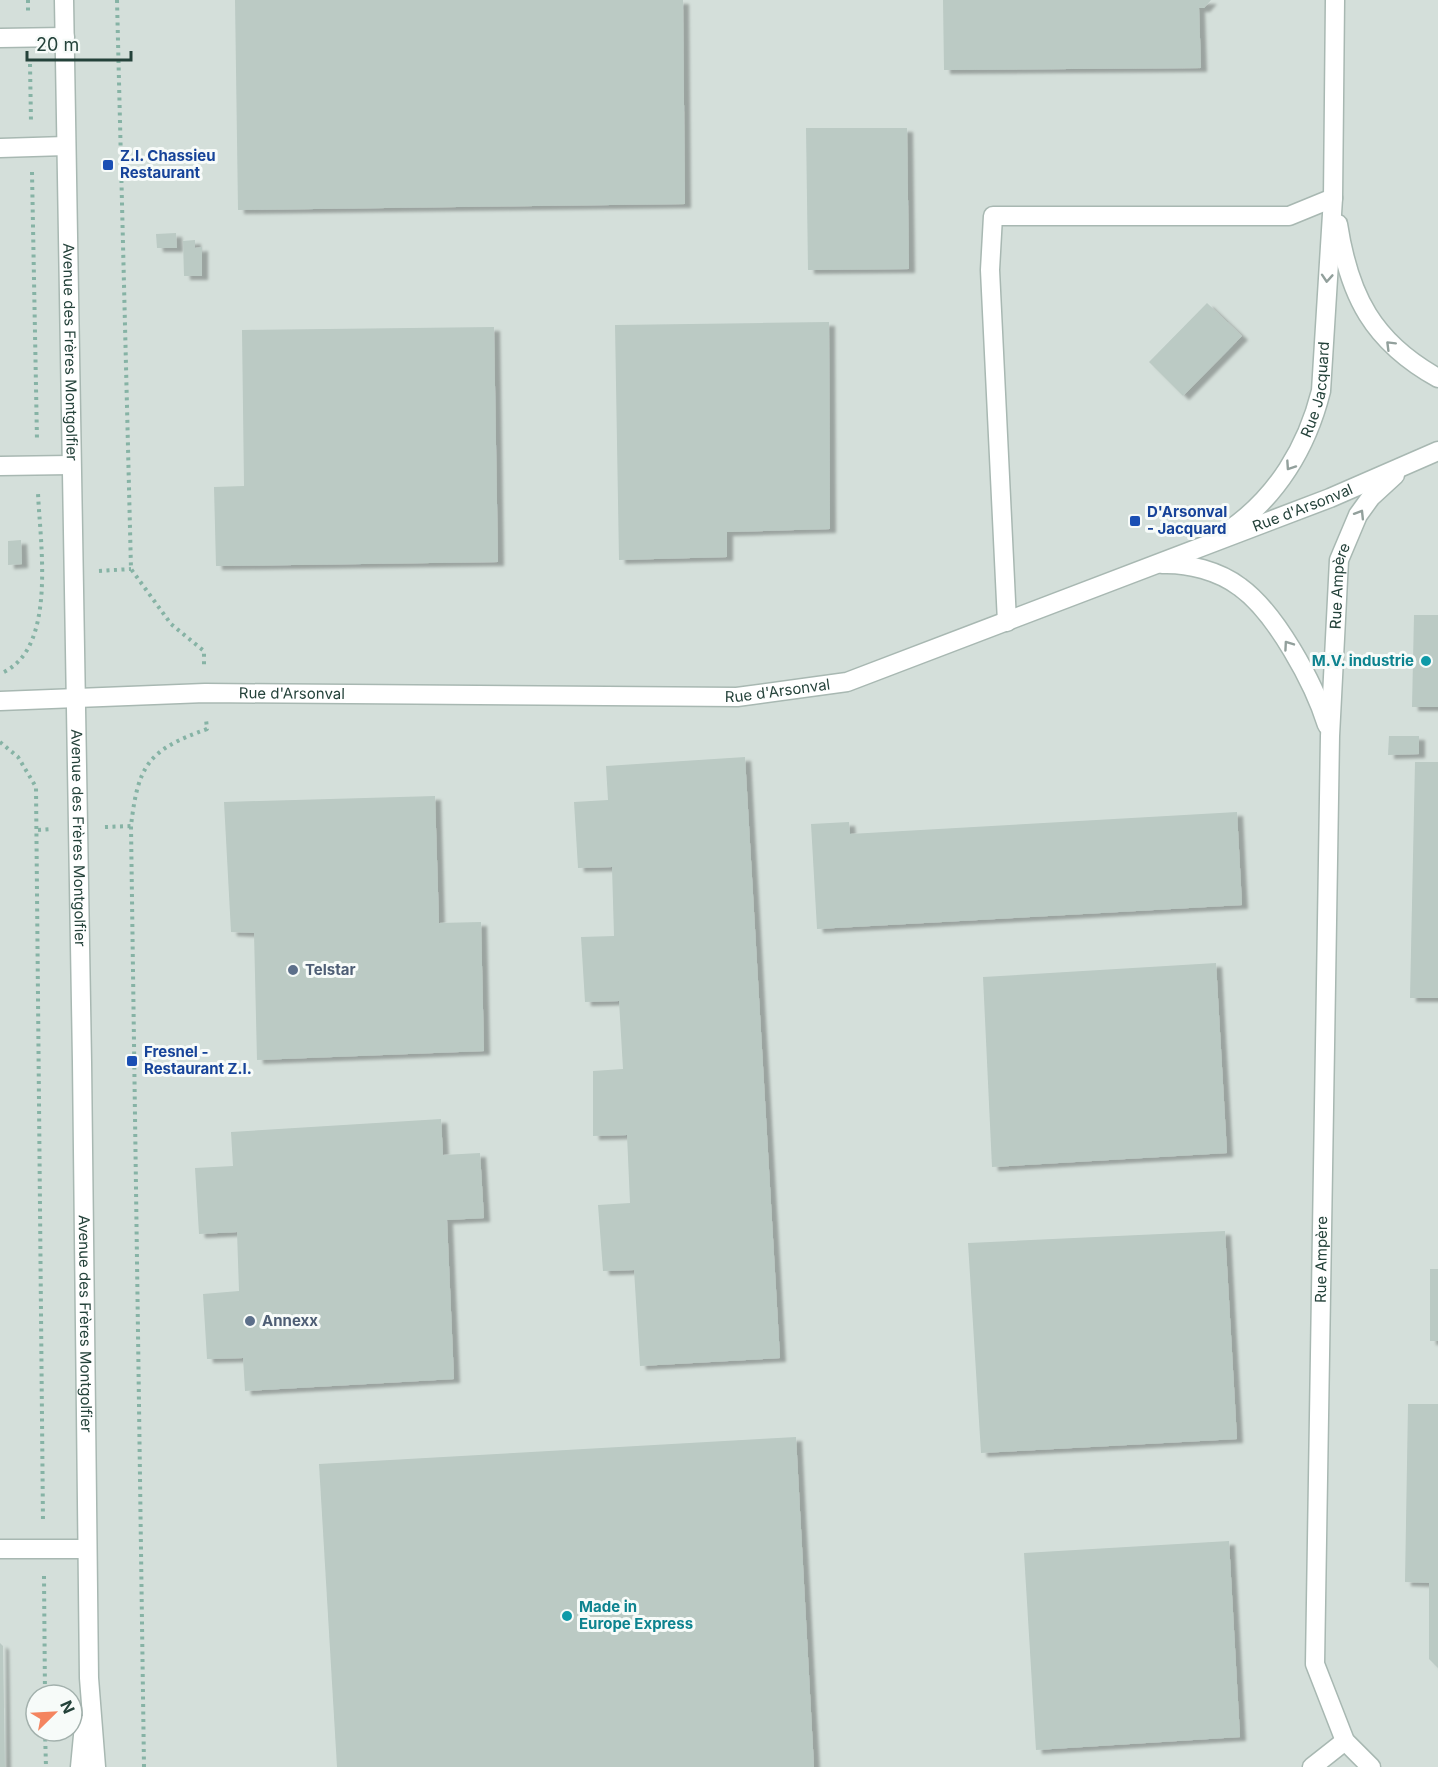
<svg xmlns="http://www.w3.org/2000/svg" width="1438" height="1767" font-family="Inter,sans-serif">
	<defs>
		<filter id="shadow"><feDropShadow dx="6" dy="4" stdDeviation="1.5" flood-color="#0004"/></filter>
	</defs>
	<rect width="100%" height="100%" fill="#e6efeb"/>
	<path fill="#d4dfda" fill-rule="evenodd" d="M0,0H1438V1767H0ZM36,1695H72V1731H36Z"/>
	<g fill="#bbcac4" filter="url(#shadow)">
		<polygon points="235,0 683,0 685,204 238,210"/>
		<polygon points="943,0 1211,0 1204,8 1199,8 1201,68 944,70"/>
		<polygon points="806,128 907,128 909,269 808,270"/>
		<polygon points="176,233 177,248 157,248 156,234"/>
		<polygon points="195,240 195,248 202,247 202,276 184,276 183,241"/>
		<polygon points="1207,303 1242,336 1183,396 1149,362"/>
		<polygon points="829,322 830,529 727,532 727,557 619,560 615,325"/>
		<polygon points="494,327 498,562 216,566 214,487 244,486 242,330"/>
		<polygon points="21,540 22,564 8,565 8,541"/>
		<polygon points="1414,615 1438,615 1438,707 1412,707"/>
		<polygon points="1389,736 1419,736 1419,754 1388,755"/>
		<polygon points="745,757 780,1358 640,1366 634,1270 603,1271 598,1205 630,1203 627,1135 593,1136 593,1071 623,1069 619,1001 585,1002 581,937 614,936 612,867 578,868 574,802 608,800 606,766"/>
		<polygon points="1415,762 1438,762 1438,998 1410,998"/>
		<polygon points="435,796 439,923 481,922 484,1051 257,1060 254,933 231,932 224,802"/>
		<polygon points="1237,812 1242,905 817,929 811,824 849,822 850,834"/>
		<polygon points="1216,963 1227,1153 992,1167 983,977"/>
		<polygon points="441,1119 443,1155 480,1153 484,1218 447,1220 454,1379 245,1391 243,1358 207,1359 203,1294 239,1291 237,1232 199,1234 195,1168 233,1166 231,1132"/>
		<polygon points="1225,1231 1237,1439 981,1453 968,1243"/>
		<rect x="1430" y="1269" width="8" height="72"/>
		<polygon points="1408,1404 1438,1404 1438,1668 1429,1659 1429,1583 1405,1582"/>
		<polygon points="796,1437 814,1767 337,1767 319,1464"/>
		<polygon points="1229,1541 1240,1737 1036,1750 1024,1553"/>
		<polygon points="0,1643 3,1646 5,1767 0,1767"/>
	</g>
	<g fill="none" stroke-linecap="round" stroke-linejoin="round">
		<g stroke="#a8b8b2" stroke-width="21">
			<g id="minor">
				<path id="s1" d="M64,0L82,1062L89,1678L96,1767"/>
				<polyline points="0,38 65,37"/>
				<polyline points="0,148 66,146"/>
				<path d="M1338,224C1349,296 1373,342 1438,378"/>
				<polyline points="0,466 71,465"/>
				<path id="s2" d="M1229,530C1277,497 1307,447 1321,391L1333,198L1335,0"/>
				<path d="M1162,564C1188,563 1219,571 1240,587C1276,613 1314,683 1327,725"/>
				<polyline points="1007,622 990,270 993,216 1289,216 1333,198"/>
				<path id="s3" d="M0,701L205,693L737,697L847,682L1330,498L1438,451"/>
				<polyline points="0,1549 87,1549"/>
				<polyline points="80,1767 84,1725"/>
				<polyline points="1312,1767 1345,1741"/>
				<path id="s4" d="M1371,1767L1345,1741L1315,1664L1330,736L1339,560L1358,515L1371,497L1395,475"/>
			</g>
		</g>
		<g stroke="#86b3a5" stroke-width="4" stroke-dasharray="3 4.5" stroke-linecap="butt">
			<polyline points="28,0 28,11"/>
			<polyline points="117,0 131,569 171,624 204,651 204,666"/>
			<polyline points="30,64 31,122"/>
			<polyline points="32,172 37,440"/>
			<polyline points="99,571 131,569"/>
			<path d="M4,672C57,646 40,543 38,493"/>
			<polyline points="0,742 18,757 36,787 43,1523"/>
			<polyline points="105,827 131,826"/>
			<polyline points="38,830 52,829"/>
			<polyline points="44,1576 45,1695"/>
			<polyline points="45,1731 46,1767"/>
			<path d="M144,1767L131,826C138,765 148,750 207,729L206,719"/>
		</g>
		<use href="#minor" stroke="#fff" stroke-width="18"/>
	</g>
	<defs><path id="oneway-chevron" d="M-2-3.5L2.5 0L-2 3.5" fill="none" stroke-width="1.6" stroke-linecap="round" stroke-linejoin="round" transform="scale(1.5)"/></defs>
	<g stroke="#92a09c">
		<use href="#oneway-chevron" transform="translate(1327 278) rotate(94)"/>
		<use href="#oneway-chevron" transform="translate(1390 345) rotate(-135)"/>
		<use href="#oneway-chevron" transform="translate(1290 466) rotate(124)"/>
		<use href="#oneway-chevron" transform="translate(1360 514) rotate(-58)"/>
		<use href="#oneway-chevron" transform="translate(1288 645) rotate(-125)"/>
	</g>
	<g fill="#1a4fb4" stroke="#f7fbf9" stroke-width="2">
		<rect x="102" y="159" width="12" height="12" rx="3"/>
		<rect x="1129" y="515" width="12" height="12" rx="3"/>
		<rect x="126" y="1055" width="12" height="12" rx="3"/>
	</g>
	<g fill="#0f9aa8" stroke="#f7fbf9" stroke-width="2">
		<circle cx="1426" cy="661" r="6"/>
		<circle cx="567" cy="1616" r="6"/>
	</g>
	<g fill="#5c6f8a" stroke="#f7fbf9" stroke-width="2">
		<circle cx="293" cy="970" r="6"/>
		<circle cx="250" cy="1321" r="6"/>
	</g>
	<g text-anchor="middle" stroke-width="6" stroke-linejoin="round" paint-order="stroke">
		<g font-size="15" font-weight="bold" fill="#164399" stroke="#f7fbf9" text-anchor="start">
			<text x="120" y="161">Z.I. Chassieu<tspan x="120" dy="17">Restaurant</tspan></text>
			<text x="1147" y="517">D'Arsonval<tspan x="1147" dy="17">- Jacquard</tspan></text>
			<text x="144" y="1057">Fresnel -<tspan x="144" dy="17">Restaurant Z.I.</tspan></text>
		</g>
		<g font-size="15" fill="#24423a" stroke="#f7fbf9">
			<text dy="5" stroke="none"><textPath href="#s1" startOffset="352">Avenue des Frères Montgolfier</textPath></text>
			<text dy="5" stroke="none"><textPath href="#s2" startOffset="171">Rue Jacquard</textPath></text>
			<text dy="5" stroke="none"><textPath href="#s3" startOffset="1336">Rue d'Arsonval</textPath></text>
			<text dy="5" stroke="none"><textPath href="#s4" startOffset="1198">Rue Ampère</textPath></text>
			<text dy="5" stroke="none"><textPath href="#s3" startOffset="778">Rue d'Arsonval</textPath></text>
			<text dy="5" stroke="none"><textPath href="#s3" startOffset="292">Rue d'Arsonval</textPath></text>
			<text dy="5" stroke="none"><textPath href="#s1" startOffset="838">Avenue des Frères Montgolfier</textPath></text>
			<text dy="5" stroke="none"><textPath href="#s4" startOffset="524">Rue Ampère</textPath></text>
			<text dy="5" stroke="none"><textPath href="#s1" startOffset="1324">Avenue des Frères Montgolfier</textPath></text>
		</g>
		<g font-size="15" font-weight="bold" fill="#0d838f" stroke="#f7fbf9" text-anchor="end">
			<text x="1414" y="666">M.V. industrie</text>
			<text x="579" y="1612" text-anchor="start">Made in<tspan x="579" dy="17">Europe Express</tspan></text>
		</g>
		<g font-size="15" font-weight="bold" fill="#4e5e75" stroke="#f7fbf9" text-anchor="start">
			<text x="305" y="975">Telstar</text>
			<text x="262" y="1326">Annexx</text>
		</g>
	</g>
	<g transform="translate(54 1713) rotate(66)"><circle r="28" fill="#f7fbf9" stroke="#a3b1ad" stroke-width="1.5"/>
	<path d="M0-4.5L10 22L0 15L-10 22Z" fill="#f4845f"/>
	<text y="-9" font-size="16" font-weight="bold" text-anchor="middle" fill="#24423a">N</text>
	</g>
	<path d="M27 51v9h104v-9" fill="none" stroke="#24423a" stroke-width="3"/>
	<text x="36" y="51" font-size="18" fill="#24423a" stroke="#f7fbf9" stroke-width="4.5" paint-order="stroke">20 m</text>
</svg>
